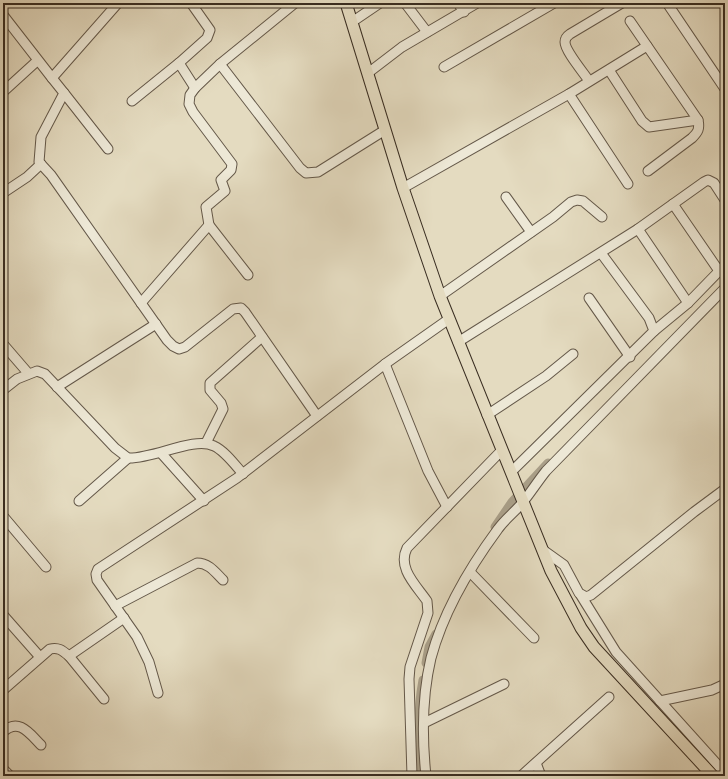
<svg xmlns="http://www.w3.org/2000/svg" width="728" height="779" font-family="'Libre Caslon Text',serif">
	<rect width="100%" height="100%" fill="#e4dbc0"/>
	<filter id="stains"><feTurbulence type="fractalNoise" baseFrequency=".005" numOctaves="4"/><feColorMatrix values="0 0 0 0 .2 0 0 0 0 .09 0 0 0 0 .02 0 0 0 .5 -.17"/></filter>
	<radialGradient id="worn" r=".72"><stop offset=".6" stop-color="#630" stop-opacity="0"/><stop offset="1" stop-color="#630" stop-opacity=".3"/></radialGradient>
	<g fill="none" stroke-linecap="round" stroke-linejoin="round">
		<g stroke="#aaa08a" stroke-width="9">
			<polyline points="495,527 512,502 548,463"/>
			<polyline points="426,663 429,647 436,634"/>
			<path d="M421,776C418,744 417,711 423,680"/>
		</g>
		<g stroke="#645849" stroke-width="11">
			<g id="minor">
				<polyline points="191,3 210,30 207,38 179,63 195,88"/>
				<polyline points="405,3 427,32"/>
				<polyline points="458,3 464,12"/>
				<polyline points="667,3 725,89"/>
				<polyline points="3,15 52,78 118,3"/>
				<path d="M630,21L698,120C700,129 698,132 692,138L648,171"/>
				<polyline points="352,22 380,3"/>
				<polyline points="220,64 300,168 306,173 318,172 385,130"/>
				<polyline points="444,67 554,3"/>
				<polyline points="609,70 642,121 649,127 698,120"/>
				<polyline points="368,73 402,47 477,3"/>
				<polyline points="52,78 64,93 41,137 39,162 51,175 167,340 173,346 179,349 185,347 233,309 241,308 245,312 317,416"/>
				<path d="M589,81C584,73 565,51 565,42C565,39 567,36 570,34L622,3"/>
				<polyline points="3,92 37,61"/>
				<polyline points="64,93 108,149"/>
				<polyline points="569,94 628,184"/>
				<polyline points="132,101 179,63"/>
				<polyline points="403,188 569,94 647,46"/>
				<polyline points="3,193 27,177 41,164"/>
				<polyline points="506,197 531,232"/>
				<polyline points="673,204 719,271"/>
				<polyline points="209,225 206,207 225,191 221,180 231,170 232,164 193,112 189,104 190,95 195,88 220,64 295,3"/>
				<polyline points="638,229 688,303"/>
				<polyline points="440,296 553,217 571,202 577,200 583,201 602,217"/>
				<polyline points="589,298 630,357"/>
				<polyline points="141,303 209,225 248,275"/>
				<polyline points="654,331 688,303 725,265"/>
				<polyline points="458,342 638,229 704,182 708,180 714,183 725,200"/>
				<polyline points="3,344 28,373"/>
				<polyline points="385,364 428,471 447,507"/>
				<polyline points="57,387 156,324"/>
				<path d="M3,390L17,379L37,371L45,374L115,448L128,458C154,459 194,436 214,446C225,451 235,465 243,474"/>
				<polyline points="487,415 546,376 573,354"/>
				<polyline points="206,443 223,409 221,403 210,390 210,383 262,337"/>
				<polyline points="161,453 204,501"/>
				<polyline points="511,472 654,331 649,318 601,253"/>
				<polyline points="79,501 128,458"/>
				<polyline points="3,516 46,567"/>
				<polyline points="543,550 564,565 579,593 586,597 591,595 694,512 725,489"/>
				<polyline points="470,572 534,638"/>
				<polyline points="580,594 616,652 725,773"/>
				<path d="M115,606L197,563C209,563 215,572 223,580"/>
				<polyline points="3,615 40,657"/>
				<path d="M3,690L50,649C58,647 62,650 69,656"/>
				<polyline points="158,693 149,662 137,637 97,580 96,574 98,569 237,478 385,364 449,319"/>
				<polyline points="104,699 69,656 124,618"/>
				<polyline points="660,701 712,690 725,684"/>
				<polyline points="424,723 504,684"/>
				<path d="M3,732C19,717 30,734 41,745"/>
				<polyline points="536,763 541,776"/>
				<polyline points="3,769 10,776"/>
				<path d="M412,776L409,679L410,667L428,613L427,601C416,585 397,568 407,548L502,450"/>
				<path d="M426,776C422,738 422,696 431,658C443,613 470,567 498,529C505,519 515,512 523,502C531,492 538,481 546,471L725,288"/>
				<polyline points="521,776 609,697"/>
			</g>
		</g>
		<g stroke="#392d21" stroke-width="13">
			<polyline id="major" points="346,3 403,188 440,296 551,571 581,628 594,647 713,776"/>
		</g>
		<use href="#minor" stroke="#ede8d6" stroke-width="9"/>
		<use href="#major" stroke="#e4dbc0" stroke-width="11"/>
	</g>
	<rect width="728" height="779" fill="none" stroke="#e4dbc0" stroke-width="16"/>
	<rect x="4" y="4" width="720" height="771" fill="none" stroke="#392d21" stroke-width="2"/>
	<rect x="8" y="8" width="712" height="763" fill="none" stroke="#392d21"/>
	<rect width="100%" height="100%" filter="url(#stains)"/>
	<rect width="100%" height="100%" fill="url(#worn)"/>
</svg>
